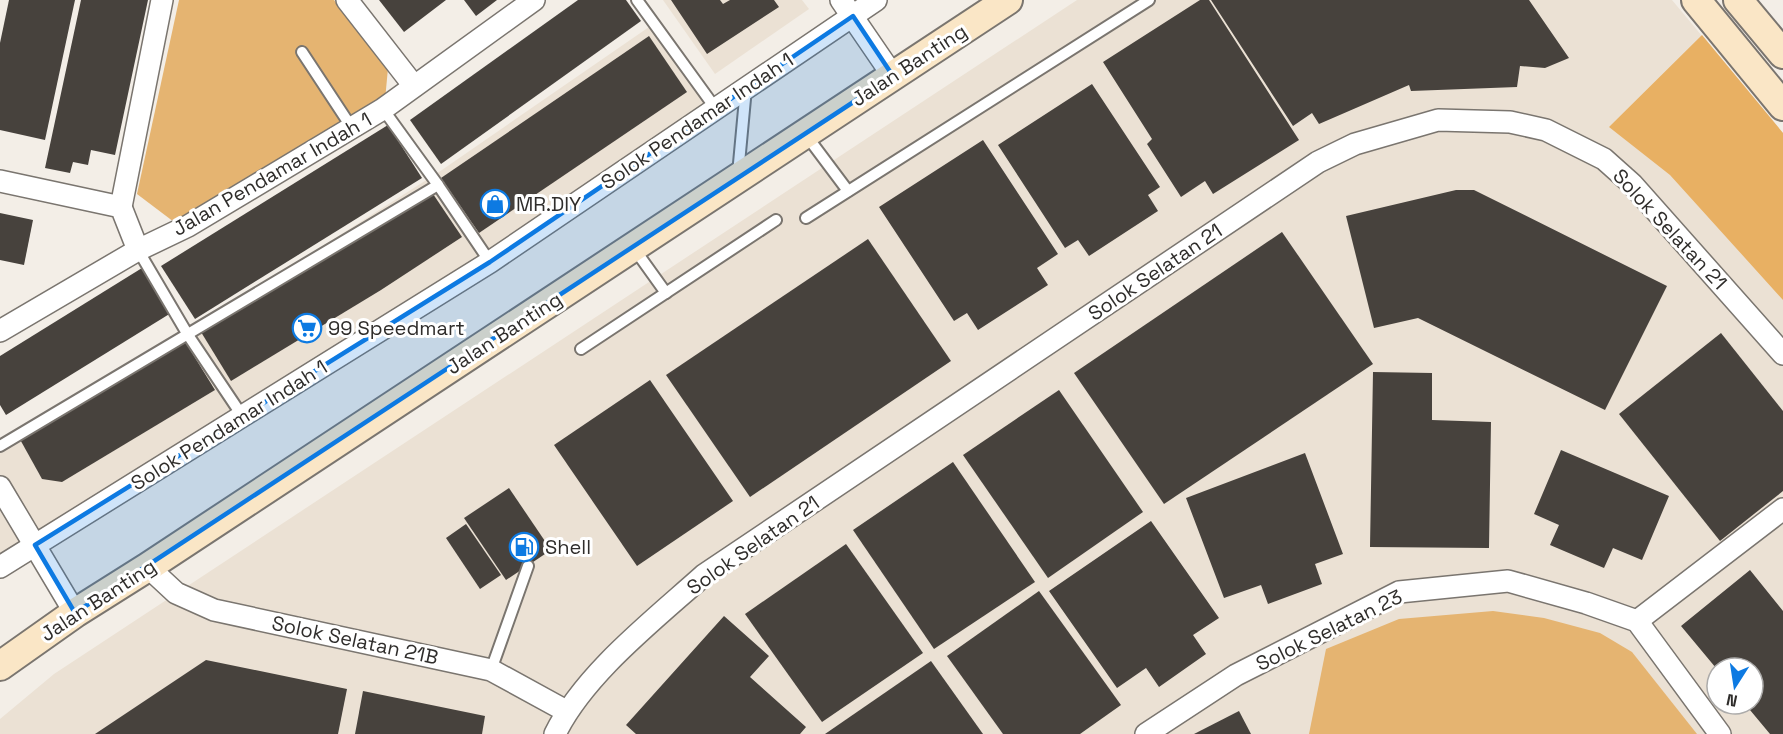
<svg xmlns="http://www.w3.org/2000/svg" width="1783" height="734" font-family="'Space Grotesk',sans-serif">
	<rect width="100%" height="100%" fill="#f3eee7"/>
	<g fill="#ebe1d4" fill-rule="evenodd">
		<polygon points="663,0 802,0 809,9 715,74"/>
		<path d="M1077,0H1672L1783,133V734H0V719L54,674ZM1717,668H1753V704H1717Z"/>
		<polygon points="649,27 705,105 479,259 0,557 0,451 439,172"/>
	</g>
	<g fill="#e5b471">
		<polygon points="179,0 334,0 388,68 385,100 178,225 137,194"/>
		<polygon points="1493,611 1544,618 1600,633 1632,652 1697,734 1309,734 1326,649 1399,619"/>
	</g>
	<polygon fill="#e8b063" points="1702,35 1783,133 1783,300 1670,175 1609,127"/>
	<g fill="#47423d">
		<polygon points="9,0 75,0 45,140 0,130 0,43"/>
		<polygon points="81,0 148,0 115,155 91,150 88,165 73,162 70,173 45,168"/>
		<polygon points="379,0 446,0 404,32"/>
		<polygon points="464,0 497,0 476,16"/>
		<polygon points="578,0 626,0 641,21 441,164 410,120"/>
		<polygon points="671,0 720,0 723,4 730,0 774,0 779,7 707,54"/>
		<polygon points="1200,0 1209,0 1299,140 1213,194 1205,181 1181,197 1147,144 1152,139 1103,62"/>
		<polygon points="1211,0 1529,0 1569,58 1545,68 1520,66 1517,87 1411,91 1409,85 1319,124 1312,113 1293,126"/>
		<polygon points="649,36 687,92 479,233 441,178"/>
		<polygon points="1092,84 1160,187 1148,195 1158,211 1089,256 1078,240 1065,248 998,145"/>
		<polygon points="388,125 422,178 195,319 161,266"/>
		<polygon points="983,140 1058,254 1037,268 1048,285 978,330 967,313 954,321 879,207"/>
		<polygon points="429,188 462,237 381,290 231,381 201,332"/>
		<polygon points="1456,190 1474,190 1667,286 1605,410 1418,318 1374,328 1346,216"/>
		<polygon points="0,213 33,220 24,265 0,260"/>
		<polygon points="1282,232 1373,364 1164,504 1074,373"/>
		<polygon points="868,239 951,361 750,497 666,375"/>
		<polygon points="142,268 171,313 6,415 0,405 0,356"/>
		<polygon points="1721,333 1783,411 1783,491 1720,541 1619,414"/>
		<polygon points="181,335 215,390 62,482 42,479 17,434"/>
		<polygon points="1373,372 1432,373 1432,420 1491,422 1489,548 1370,547"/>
		<polygon points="650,380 733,501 637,566 554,445"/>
		<polygon points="1059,390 1143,512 1048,578 963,455"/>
		<polygon points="1561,450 1669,496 1642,560 1613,548 1604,568 1550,545 1559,525 1534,514"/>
		<polygon points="1305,453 1343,554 1315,564 1322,584 1268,604 1261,585 1224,598 1186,498"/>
		<polygon points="953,462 1035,582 934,649 853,530"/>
		<polygon points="509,488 551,550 506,580 464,518"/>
		<polygon points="1151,521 1219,618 1193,635 1206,654 1159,687 1146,668 1117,688 1049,591"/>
		<polygon points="466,524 501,575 480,589 446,538"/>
		<polygon points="846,544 923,653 822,722 745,614"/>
		<polygon points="1750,570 1783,611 1783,734 1770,734 1745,704 1753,704 1753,668 1716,668 1681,626"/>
		<polygon points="1039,591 1121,705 1080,734 1003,734 947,656"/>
		<polygon points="724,616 769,656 750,677 806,727 800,734 636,734 626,725"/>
		<polygon points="206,660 347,689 338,734 95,734"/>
		<polygon points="931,661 983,734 825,734"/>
		<polygon points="363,691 485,716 482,734 355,734"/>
		<polygon points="1239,711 1251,734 1194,734"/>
	</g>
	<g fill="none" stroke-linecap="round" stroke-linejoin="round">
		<g stroke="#7a756f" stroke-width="14">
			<g id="service">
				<polyline points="637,0 716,109"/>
				<polyline points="302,52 352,128"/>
				<polyline points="383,109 438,185 490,262"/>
				<polyline points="806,135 848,191"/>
				<polyline points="738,174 746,88"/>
				<polyline points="806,218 1149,0"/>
				<polyline points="633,247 666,293"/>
				<polyline points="138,250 188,335 243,417"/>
				<polyline points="581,349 776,220"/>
				<polyline points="0,446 438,185"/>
				<polyline points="491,670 528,566"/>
			</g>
		</g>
		<g stroke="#7a756f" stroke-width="24">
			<g id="minor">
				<polyline points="347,0 414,86"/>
				<polyline points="841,0 893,76"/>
				<polyline points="0,181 121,207 138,250"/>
				<polyline points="121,207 162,0"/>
				<polyline points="0,331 138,250 188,226 383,109 534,0"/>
				<polyline points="0,487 75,613"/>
				<polyline points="0,567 490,262 876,0"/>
				<polyline points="148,567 176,593 214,610 491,670 566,711"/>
				<polyline points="1637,621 1783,509"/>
				<path d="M555,734C584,674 654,620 704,575L1318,162L1355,144L1438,120L1510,122L1546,130L1604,159L1632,184L1783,354"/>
				<polyline points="1146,734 1236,675 1399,592 1508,581 1586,603 1637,621 1720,734"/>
			</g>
		</g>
		<g stroke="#7a756f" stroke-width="32">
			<g id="secondary">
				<polyline points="1696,0 1783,106"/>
				<polyline points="1738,0 1783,54"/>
				<polyline points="0,666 75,613 148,567 1008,0"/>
			</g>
		</g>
		<use href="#service" stroke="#fff" stroke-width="10"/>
		<use href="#minor" stroke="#fff" stroke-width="21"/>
		<use href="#secondary" stroke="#fae6c6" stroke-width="28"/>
	</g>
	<path fill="#0d7ae2" fill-opacity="0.2" stroke="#0d7ae2" stroke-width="4.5" stroke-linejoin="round" d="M853,16L893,76L75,613L35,545L490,262Z"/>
	<defs>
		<g id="shop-ring" transform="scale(1.5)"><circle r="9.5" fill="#fff" stroke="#0d7ae2" stroke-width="1.5"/><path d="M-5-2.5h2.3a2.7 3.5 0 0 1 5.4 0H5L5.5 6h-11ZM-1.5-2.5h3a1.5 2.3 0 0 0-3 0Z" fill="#0d7ae2"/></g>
		<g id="supermarket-ring" transform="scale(1.5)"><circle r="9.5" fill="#fff" stroke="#0d7ae2" stroke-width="1.5"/><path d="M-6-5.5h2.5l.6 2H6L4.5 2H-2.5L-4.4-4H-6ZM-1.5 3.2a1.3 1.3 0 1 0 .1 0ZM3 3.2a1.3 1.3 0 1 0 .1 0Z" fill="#0d7ae2"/></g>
		<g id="fuel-ring" transform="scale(1.5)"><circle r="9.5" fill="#fff" stroke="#0d7ae2" stroke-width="1.5"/><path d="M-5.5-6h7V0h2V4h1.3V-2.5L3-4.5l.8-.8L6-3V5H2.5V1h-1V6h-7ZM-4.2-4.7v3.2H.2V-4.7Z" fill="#0d7ae2"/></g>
	</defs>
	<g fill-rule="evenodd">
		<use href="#shop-ring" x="495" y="204"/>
		<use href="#supermarket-ring" x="307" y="328"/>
		<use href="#fuel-ring" x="524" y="547"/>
	</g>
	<g text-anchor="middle" stroke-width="6" stroke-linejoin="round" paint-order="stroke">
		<g font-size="20" fill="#2f2d2b" stroke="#fff">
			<text transform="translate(909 65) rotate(-33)" y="7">Jalan Banting</text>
			<text transform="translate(697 121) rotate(-34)" y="7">Solok Pendamar Indah 1</text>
			<text transform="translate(272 174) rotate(-30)" y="7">Jalan Pendamar Indah 1</text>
			<text transform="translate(1670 229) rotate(47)" y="7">Solok Selatan 21</text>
			<text transform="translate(1155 272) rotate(-34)" y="7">Solok Selatan 21</text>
			<text transform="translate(504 333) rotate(-33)" y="7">Jalan Banting</text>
			<text transform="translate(229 425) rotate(-32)" y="7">Solok Pendamar Indah 1</text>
			<text transform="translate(753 545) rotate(-35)" y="7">Solok Selatan 21</text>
			<text transform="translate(98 600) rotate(-33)" y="7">Jalan Banting</text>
			<text transform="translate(1329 630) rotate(-26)" y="7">Solok Selatan 23</text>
			<text transform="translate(355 640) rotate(12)" y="7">Solok Selatan 21B</text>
		</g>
		<g font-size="20" fill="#2f2d2b" stroke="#fff" text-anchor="start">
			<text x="516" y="211">MR.DIY</text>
			<text x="328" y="335">99 Speedmart</text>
			<text x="545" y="554">Shell</text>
		</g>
	</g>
	<g transform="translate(1735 686) rotate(192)"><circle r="28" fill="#ffffff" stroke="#acabaa" stroke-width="1.5"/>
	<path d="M0-4.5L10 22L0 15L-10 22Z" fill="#0d7ae2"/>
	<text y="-9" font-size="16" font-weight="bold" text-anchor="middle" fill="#2f2d2b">N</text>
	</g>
</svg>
